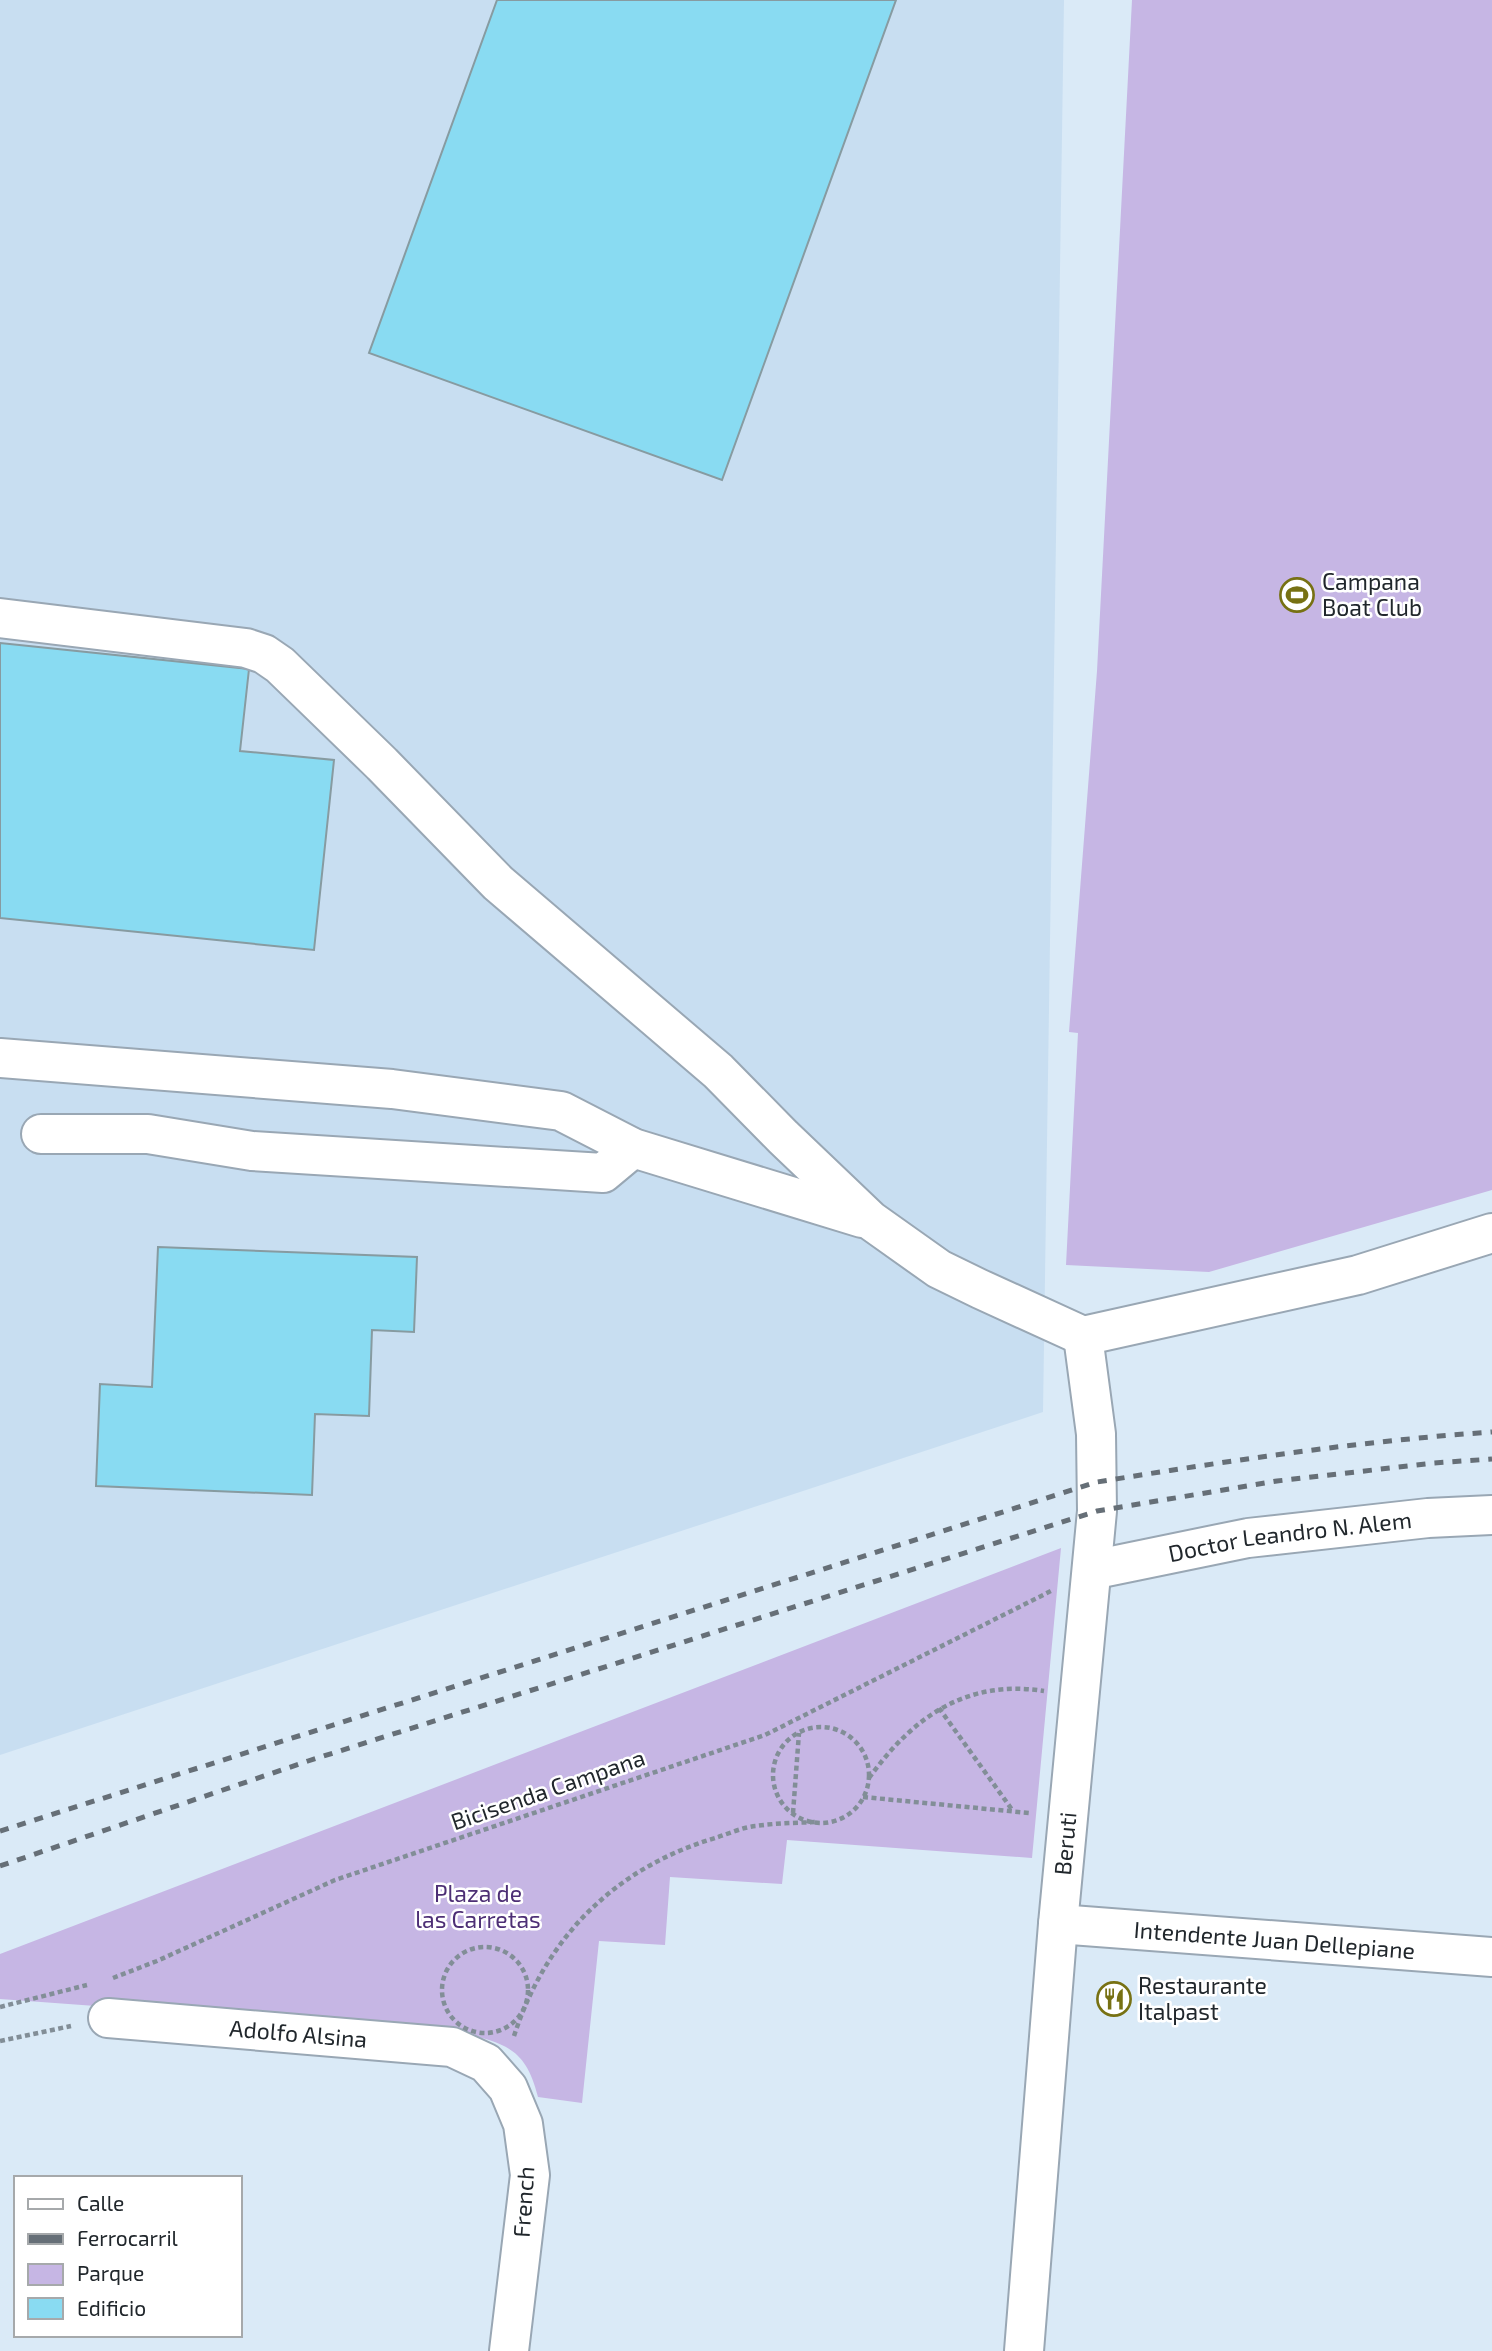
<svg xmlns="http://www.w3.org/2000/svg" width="1492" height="2351" font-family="'Exo 2',sans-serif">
	<rect width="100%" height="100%" fill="#daeaf7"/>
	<polygon fill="#c8def1" points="0,0 1064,0 1043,1412 0,1755"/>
	<g fill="#c6b6e4">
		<polygon points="1132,0 1492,0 1492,1190 1209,1272 1066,1265 1078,1033 1069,1032 1097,671"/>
		<path d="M1061,1548L1032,1858L787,1840L782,1884L670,1877L665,1945L599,1941L582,2103L538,2097C526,2049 507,2044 463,2033L0,1999V1954Z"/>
	</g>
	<g fill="#89dbf2" stroke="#879ba1" stroke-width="2">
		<polygon points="497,0 896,0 722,480 369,353"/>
		<polygon points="0,643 249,669 240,751 334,760 314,950 0,918"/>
		<polygon points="158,1247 417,1257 414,1332 372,1330 369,1416 315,1414 312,1495 96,1486 100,1384 152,1387"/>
	</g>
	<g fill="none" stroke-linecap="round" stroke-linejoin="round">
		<g stroke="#99a7b4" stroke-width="42">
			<g id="minor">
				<polyline points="0,618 246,648 264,654 280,665 382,764 498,883 718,1071 783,1137 870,1220 939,1269 980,1289 1083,1336 1358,1275 1492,1233"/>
				<polyline points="0,1058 392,1089 561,1111 633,1148 862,1218"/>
				<polyline points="41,1134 148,1134 252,1151 603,1173 633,1148"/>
				<path id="s1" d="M1092,1570L1248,1538L1428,1518L1492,1515"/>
				<path id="s2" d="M1058,1924L1492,1957"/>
				<path id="s3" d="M108,2018L452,2047L486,2063L508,2088L523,2124L530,2175L509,2351"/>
				<path id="s4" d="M1024,2351L1058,1924L1097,1511L1096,1434L1083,1336"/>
			</g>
		</g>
		<g stroke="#828e97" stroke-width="4.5" stroke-dasharray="5 3.5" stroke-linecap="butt">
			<polyline points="939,1708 1013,1811"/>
			<circle cx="821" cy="1775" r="48"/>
			<path d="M869,1778C913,1717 966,1679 1044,1691"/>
			<polyline points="863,1797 1029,1813"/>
			<polyline points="793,1813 799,1733"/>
			<circle cx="485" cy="1990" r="43"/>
			<polyline points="113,1978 157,1961 335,1880 765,1735 1051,1591"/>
			<polyline points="0,2007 87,1985"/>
			<path d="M514,2036C546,1937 615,1868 715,1838C728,1834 743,1827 756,1826C776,1823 796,1823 815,1822"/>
			<polyline points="0,2041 71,2026"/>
		</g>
		<use href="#minor" stroke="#fff" stroke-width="38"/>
		<g stroke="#666f77" stroke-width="5" stroke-dasharray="9 9" stroke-linecap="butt">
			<path d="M0,1831L1097,1482C1228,1461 1359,1441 1492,1432"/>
			<polyline points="0,1866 308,1761 1097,1511 1277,1481 1434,1463 1492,1459"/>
		</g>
	</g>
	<defs>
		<g id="stadium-ring" transform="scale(1.75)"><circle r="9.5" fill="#fff" stroke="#777113" stroke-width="1.5"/><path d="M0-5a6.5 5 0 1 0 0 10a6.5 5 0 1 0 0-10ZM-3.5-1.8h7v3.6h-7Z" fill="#777113"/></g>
		<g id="restaurant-ring" transform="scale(1.75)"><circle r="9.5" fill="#fff" stroke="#777113" stroke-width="1.5"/><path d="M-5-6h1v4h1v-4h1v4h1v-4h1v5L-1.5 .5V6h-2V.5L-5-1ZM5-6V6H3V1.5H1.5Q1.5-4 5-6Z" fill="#777113"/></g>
	</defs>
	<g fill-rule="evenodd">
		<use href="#stadium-ring" x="1297" y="595"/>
		<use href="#restaurant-ring" x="1114" y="1999"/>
	</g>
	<g text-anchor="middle" stroke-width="5" stroke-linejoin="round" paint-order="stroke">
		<g font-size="23" fill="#21272c" stroke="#fff" text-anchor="start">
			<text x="1322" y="590">Campana<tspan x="1322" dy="26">Boat Club</tspan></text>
			<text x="1138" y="1994">Restaurante<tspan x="1138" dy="26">Italpast</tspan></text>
		</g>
		<g font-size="23" fill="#21272c" stroke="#fff">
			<text dy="8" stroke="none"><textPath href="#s1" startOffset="201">Doctor Leandro N. Alem</textPath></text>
			<text transform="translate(548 1790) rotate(-19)" y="8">Bicisenda Campana</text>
			<text dy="8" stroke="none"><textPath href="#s4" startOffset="509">Beruti</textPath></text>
			<text dy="8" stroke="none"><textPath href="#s2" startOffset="217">Intendente Juan Dellepiane</textPath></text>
			<text dy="8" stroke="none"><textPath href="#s3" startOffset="191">Adolfo Alsina</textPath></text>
			<text transform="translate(524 2202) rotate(-86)" y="8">French</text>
		</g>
		<g font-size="23" fill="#4d2f75" stroke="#fff">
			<text x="478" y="1902">Plaza de<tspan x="478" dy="26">las Carretas</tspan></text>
		</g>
	</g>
	<rect x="14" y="2176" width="228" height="161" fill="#ffffff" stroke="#a6a9ab" stroke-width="2"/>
	<rect x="28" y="2199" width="35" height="10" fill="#ffffff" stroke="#a6a9ab" stroke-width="2"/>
	<text x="77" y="2211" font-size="21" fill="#21272c">Calle</text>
	<rect x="28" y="2234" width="35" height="10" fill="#666f77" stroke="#a6a9ab" stroke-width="2"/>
	<text x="77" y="2246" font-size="21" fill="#21272c">Ferrocarril</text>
	<rect x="28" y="2264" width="35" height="21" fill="#c6b6e4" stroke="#a6a9ab" stroke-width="2"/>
	<text x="77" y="2281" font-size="21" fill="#21272c">Parque</text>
	<rect x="28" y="2298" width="35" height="21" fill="#89dbf2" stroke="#a6a9ab" stroke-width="2"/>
	<text x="77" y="2316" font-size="21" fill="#21272c">Edificio</text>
</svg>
